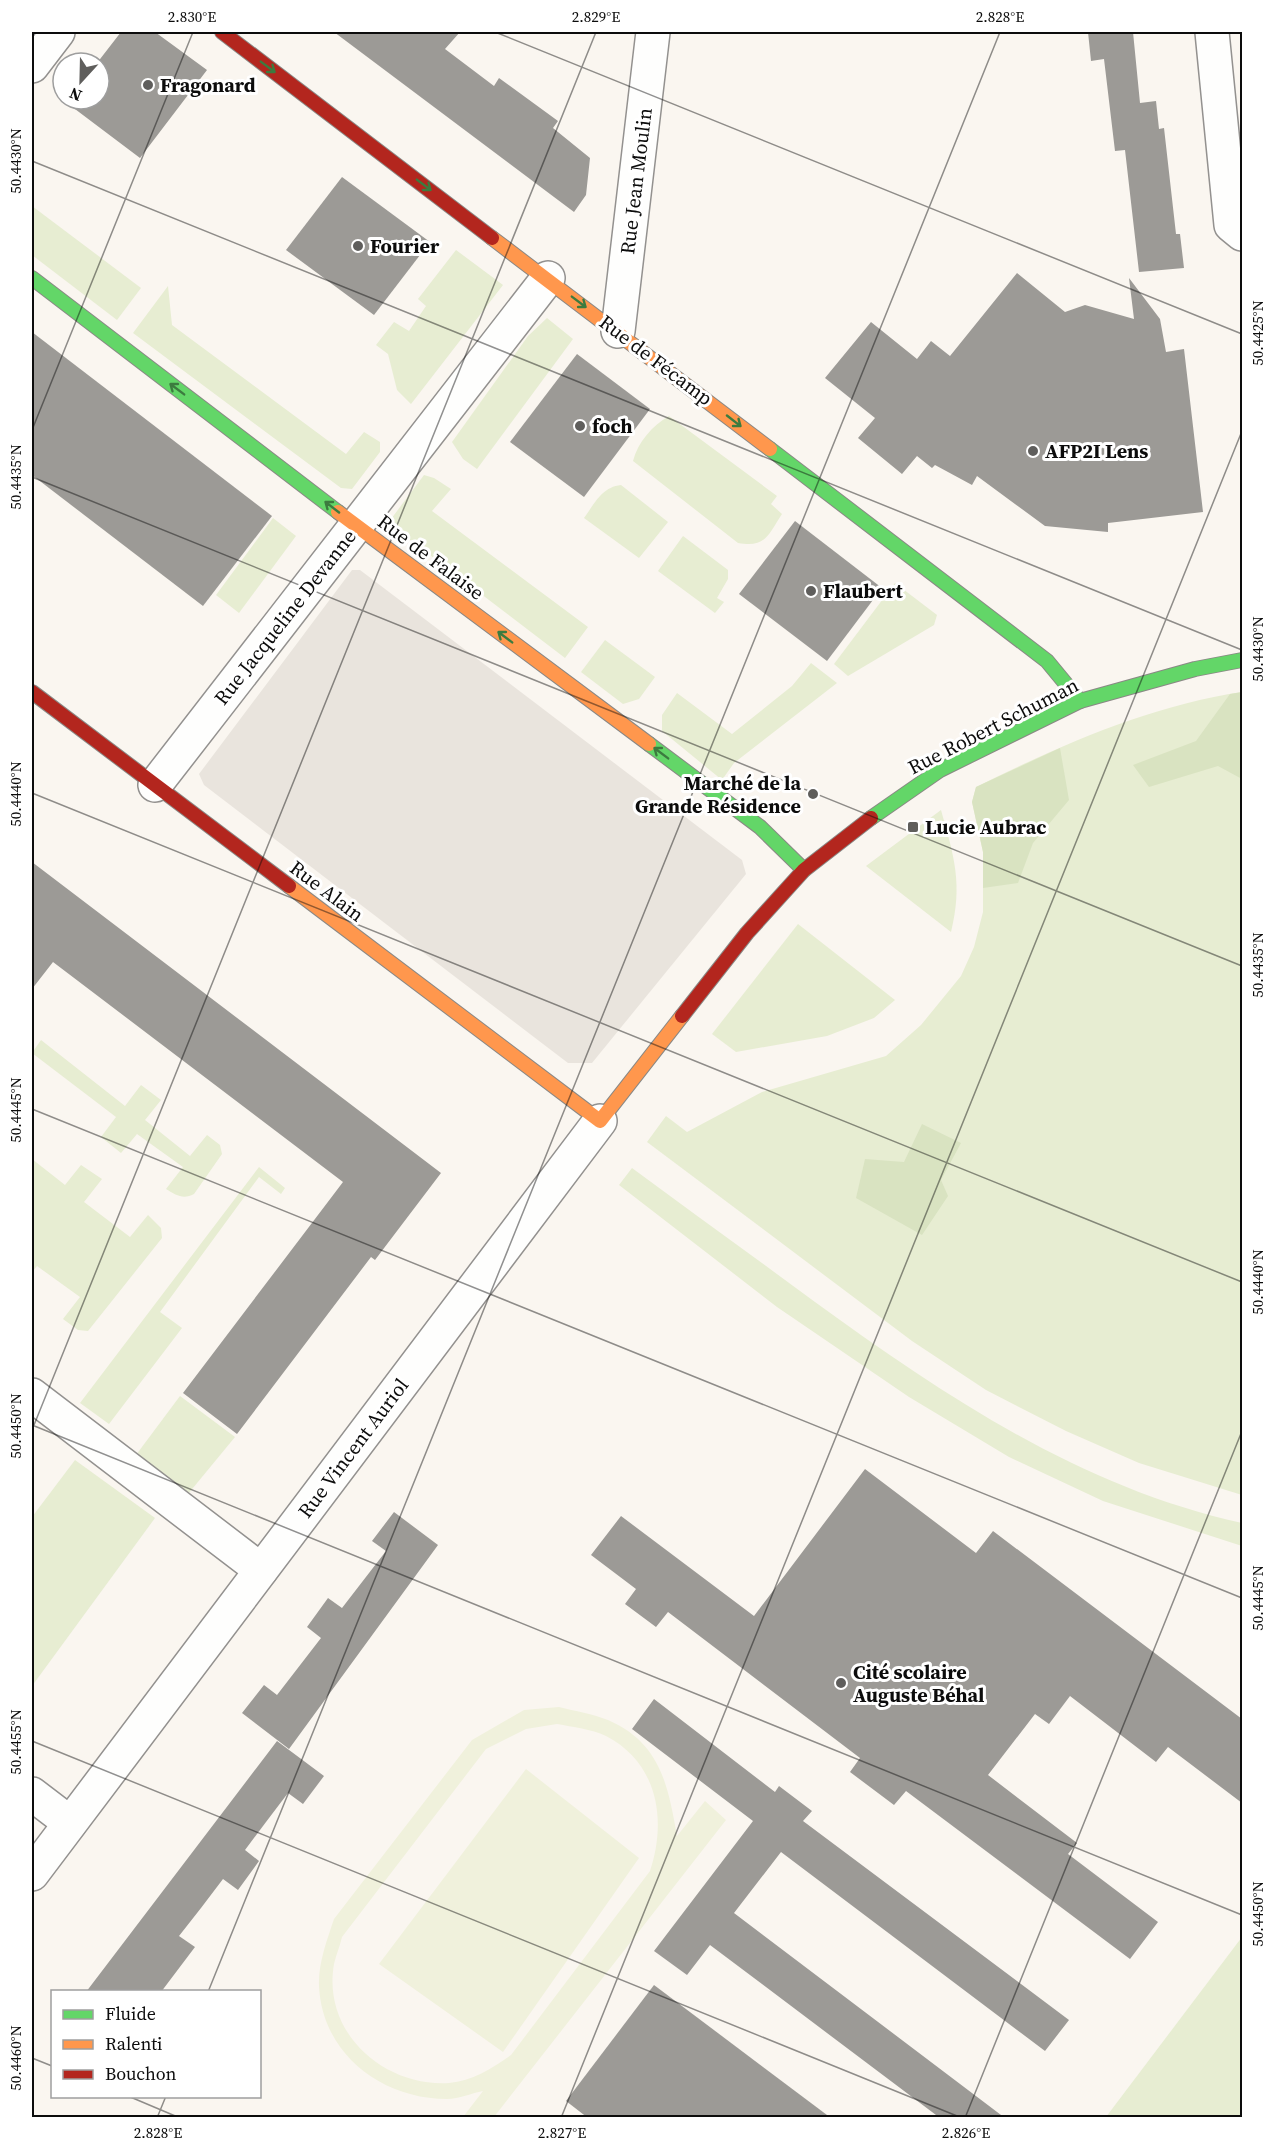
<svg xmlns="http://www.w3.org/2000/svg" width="1274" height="2149" font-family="'Source Serif 4',serif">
	<rect width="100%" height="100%" fill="#faf6f0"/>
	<g fill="#e7edd2">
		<polygon points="32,206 141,288 117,320 32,255"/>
		<polygon points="456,250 503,285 411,404 397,390 388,354 376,345 394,322 409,331 426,306 418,299"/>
		<polygon points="168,286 172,325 346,454 364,432 380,442 380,452 352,489 341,488 133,333"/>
		<polygon points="547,318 573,339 477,469 463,459 452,442 528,336"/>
		<path d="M669,416L777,496L771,504L782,514C768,535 766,548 738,543L633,461C638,442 652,426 669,416Z"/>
		<polygon points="424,475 434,478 451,489 432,511 588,627 565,658 401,533 391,519"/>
		<path d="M621,485L668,522L639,558L584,518C595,503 602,487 621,485Z"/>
		<polygon points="273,518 296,536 239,613 216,595"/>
		<polygon points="683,536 728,570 728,579 717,598 724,602 715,613 658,571"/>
		<polygon points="895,583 937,615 934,625 848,676 834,664"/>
		<polygon points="605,640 655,677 639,699 623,704 581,672"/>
		<polygon points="811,663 837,683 734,763 722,780 662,731 662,715 677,693 732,734 792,686"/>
		<path d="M1242,692V1495L1139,1463L1066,1431L986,1390L912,1341L647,1142L666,1116L687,1132L762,1092L886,1056L921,1025L961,976L974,947L983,912V852L972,802L976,787C1061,745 1149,706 1242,692Z"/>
		<path d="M941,810C954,856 963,884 951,932L866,866Z"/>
		<polygon points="798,924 895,1000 874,1018 827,1036 736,1052 712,1034"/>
		<path d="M41,1040L125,1106L141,1085L161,1100L145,1120L190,1156L207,1135L220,1145L222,1154L194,1194C183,1200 176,1195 166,1189L183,1167L137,1134L121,1153L101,1137L116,1117L32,1053Z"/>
		<polygon points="32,1159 65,1185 81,1165 102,1179 84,1202 130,1237 148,1215 161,1228 162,1238 88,1331 78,1330 63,1319 80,1297 37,1266 32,1272"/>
		<polygon points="259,1167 285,1188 281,1194 259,1177 160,1312 182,1328 109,1424 80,1403"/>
		<path d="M632,1168C693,1213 754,1257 815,1302C946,1397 1082,1488 1242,1523V1546L1103,1501L1009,1457L909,1397L777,1307L619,1185Z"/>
		<polygon points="180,1396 235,1437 188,1494 136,1455"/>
		<polygon points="75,1460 155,1518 32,1686 32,1517"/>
		<polygon points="1242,1937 1242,2117 1106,2117"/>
	</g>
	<g fill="#d9e3c1">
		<polygon points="1242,692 1242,779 1218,766 1149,787 1133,765 1196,741 1230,694"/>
		<polygon points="1060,748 1069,800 1033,843 1018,883 983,888 983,852 972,802 976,787"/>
		<polygon points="922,1124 961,1143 941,1180 948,1196 922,1235 856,1198 865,1159 904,1162"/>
	</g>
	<g fill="#f0f1dc" fill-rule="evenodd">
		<path d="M559,1707C575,1711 593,1714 608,1720C661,1743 668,1786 677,1836L705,1801L726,1820L494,2117H463L483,2091C472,2093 459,2099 447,2099C382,2099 322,2054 319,1986C318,1964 327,1940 334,1919L472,1740L524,1710ZM557,1724C573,1727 591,1729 606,1736C658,1763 667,1820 650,1871L511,2055C493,2068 472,2081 449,2083C383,2087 322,2032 334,1964C336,1955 340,1946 342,1937L486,1749L526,1729Z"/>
		<polygon points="526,1769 639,1858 503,2052 379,1964"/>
	</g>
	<polygon fill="#e9e4dd" points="352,570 360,570 742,860 746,874 592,1063 568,1063 204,785 199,774"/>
	<g fill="#9c9a96">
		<polygon points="121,32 155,32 207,70 140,158 67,103 70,99 99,99 97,63"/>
		<polygon points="334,32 460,32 445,49 494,86 499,78 558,121 553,128 590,158 586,195 574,212"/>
		<polygon points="1088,32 1133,32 1140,103 1156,101 1159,129 1164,128 1176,234 1180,234 1184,268 1139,272 1125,150 1115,151 1104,59 1091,61"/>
		<polygon points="342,177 430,242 374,315 286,250"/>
		<polygon points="1017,273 1065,312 1085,305 1134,319 1129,278 1160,319 1166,352 1184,349 1203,512 1108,523 1108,532 1045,526 977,476 972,485 935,465 932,468 917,456 902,474 858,438 875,418 825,378 871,322 917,359 931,341 950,356"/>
		<polygon points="32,332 272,516 203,606 32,475"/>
		<polygon points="577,354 650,409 584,497 510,442"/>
		<polygon points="795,521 882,588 827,661 739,594"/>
		<polygon points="32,862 441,1173 375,1260 371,1257 237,1434 183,1393 343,1182 53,962 32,989"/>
		<polygon points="865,1469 976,1553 993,1531 1242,1719 1242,1803 1168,1747 1156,1762 1070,1696 1049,1724 1035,1714 988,1775 1077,1843 1068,1854 1158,1922 1130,1959 906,1791 894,1805 850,1772 860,1758 668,1612 656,1627 625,1604 636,1589 591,1555 621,1516 754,1616"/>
		<polygon points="394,1512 438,1545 289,1749 242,1713 264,1685 277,1695 321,1638 307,1627 328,1598 342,1608 386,1551 372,1541"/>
		<polygon points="654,1699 775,1792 779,1786 812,1811 803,1821 1069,2020 1045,2051 781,1852 734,1913 1005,2118 940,2118 710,1945 687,1975 654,1951 753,1821 632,1729"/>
		<polygon points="277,1741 324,1776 303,1804 288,1793 266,1822 245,1850 259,1861 238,1890 223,1879 201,1908 179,1936 195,1947 161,1992 86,1992"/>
		<polygon points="654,1985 831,2118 588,2118 566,2101"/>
	</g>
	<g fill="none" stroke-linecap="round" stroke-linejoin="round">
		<g stroke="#93918f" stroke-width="36">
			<g id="street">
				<polyline points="1212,32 1231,225 1242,234"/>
				<polyline points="32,66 58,32"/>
				<polyline points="618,331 653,32"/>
				<polyline points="155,785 548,278"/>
				<polyline points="32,1395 261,1570"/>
				<polyline points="32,1794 70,1823"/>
				<polyline points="32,1874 600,1121"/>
			</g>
		</g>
		<g stroke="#8a8885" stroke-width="16">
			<g id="fast">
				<polyline points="32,278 338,512"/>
				<polyline points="770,449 1047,661 1080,701"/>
				<polyline points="649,744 760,827 804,870"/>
				<polyline points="871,818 940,770 1080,701 1195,669 1242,660"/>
			</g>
		</g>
		<g stroke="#8a8885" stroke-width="16">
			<g id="slow">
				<polyline points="492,238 770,449"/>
				<polyline points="338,512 649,744"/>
				<polyline points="289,886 600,1121 682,1016"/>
			</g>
		</g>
		<g stroke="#8a8885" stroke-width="16">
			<g id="jam">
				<polyline points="222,32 492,238"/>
				<polyline points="32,692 289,886"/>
				<polyline points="682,1016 747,933 804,870 871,818"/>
			</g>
		</g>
		<use href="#street" stroke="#fefefd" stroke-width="33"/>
		<use href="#fast" stroke="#63d668" stroke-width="14"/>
		<use href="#slow" stroke="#ff974d" stroke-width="14"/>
		<use href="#jam" stroke="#b3261e" stroke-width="14"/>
	</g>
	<defs><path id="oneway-shaft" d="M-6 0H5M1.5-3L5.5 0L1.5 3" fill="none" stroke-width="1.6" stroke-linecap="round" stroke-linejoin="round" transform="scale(1.5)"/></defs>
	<g stroke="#3c7b3f">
		<use href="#oneway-shaft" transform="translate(268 67) rotate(37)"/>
		<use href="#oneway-shaft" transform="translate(424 185) rotate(37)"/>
		<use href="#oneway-shaft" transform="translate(579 302) rotate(37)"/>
		<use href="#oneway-shaft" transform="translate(177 389) rotate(-143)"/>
		<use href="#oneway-shaft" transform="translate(734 421) rotate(38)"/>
		<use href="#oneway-shaft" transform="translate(332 507) rotate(-142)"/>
		<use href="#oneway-shaft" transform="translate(505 637) rotate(-143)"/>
		<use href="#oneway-shaft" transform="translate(661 753) rotate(-143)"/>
	</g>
	<path fill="none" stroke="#0c0c0c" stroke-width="1.5" stroke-opacity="0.45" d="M495,32L1242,334M32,161L1242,650M32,430L193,32M32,477L1242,966M32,793L1242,1282M32,1109L1242,1598M32,1425L1242,1915M32,1430L596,32M32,1741L962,2118M208,1992L1000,32M32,2058L52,2066M128,2096L180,2118M157,2118L166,2096M561,2118L1242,431M965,2118L1242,1431"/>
	<g fill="#5f5e5c" stroke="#fff" stroke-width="2">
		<circle cx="148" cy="85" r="6"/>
		<circle cx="358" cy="246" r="6"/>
		<circle cx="580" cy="426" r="6"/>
		<circle cx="1033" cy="451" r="6"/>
		<circle cx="811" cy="591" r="6"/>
		<circle cx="813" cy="794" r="6"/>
		<rect x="907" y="821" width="12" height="12" rx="3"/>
		<circle cx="841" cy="1683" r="6"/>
	</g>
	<g text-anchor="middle" stroke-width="6" stroke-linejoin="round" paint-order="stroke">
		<g font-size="20" font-weight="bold" fill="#0c0c0c" stroke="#fff" text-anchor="start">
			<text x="160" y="92">Fragonard</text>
			<text x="370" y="253">Fourier</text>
			<text x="592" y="433">foch</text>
			<text x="1045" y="458">AFP2I Lens</text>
			<text x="823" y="598">Flaubert</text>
			<text x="801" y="790" text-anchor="end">Marché de la<tspan x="801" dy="23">Grande Résidence</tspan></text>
			<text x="925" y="834">Lucie Aubrac</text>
			<text x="853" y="1679">Cité scolaire<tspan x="853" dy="23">Auguste Béhal</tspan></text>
		</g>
		<g font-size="20" fill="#0c0c0c" stroke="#fff">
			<text transform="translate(636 181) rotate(-83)" y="7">Rue Jean Moulin</text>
			<text transform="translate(656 360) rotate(37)" y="7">Rue de Fécamp</text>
			<text transform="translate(431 557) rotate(37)" y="7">Rue de Falaise</text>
			<text transform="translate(285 617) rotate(-52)" y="7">Rue Jacqueline Devanne</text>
			<text transform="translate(993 726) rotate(-27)" y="7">Rue Robert Schuman</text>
			<text transform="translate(327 891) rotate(37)" y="7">Rue Alain</text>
			<text transform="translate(353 1448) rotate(-53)" y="7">Rue Vincent Auriol</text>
		</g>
	</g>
	<rect width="1274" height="2149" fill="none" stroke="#ffffff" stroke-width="66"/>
	<rect x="51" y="1990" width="210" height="108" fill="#ffffff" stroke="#9e9e9e" stroke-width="1.5"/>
	<rect x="63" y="2010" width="30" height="9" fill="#63d668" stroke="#9e9e9e" stroke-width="1.5"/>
	<text x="105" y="2020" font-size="18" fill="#0c0c0c">Fluide</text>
	<rect x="63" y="2040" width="30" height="9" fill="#ff974d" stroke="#9e9e9e" stroke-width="1.5"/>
	<text x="105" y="2050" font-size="18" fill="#0c0c0c">Ralenti</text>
	<rect x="63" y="2070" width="30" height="9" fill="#b3261e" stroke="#9e9e9e" stroke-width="1.5"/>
	<text x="105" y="2080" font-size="18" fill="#0c0c0c">Bouchon</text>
	<g transform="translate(81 81) rotate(202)"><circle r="28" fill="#ffffff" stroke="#9e9e9e" stroke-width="1.5"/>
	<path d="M0-4.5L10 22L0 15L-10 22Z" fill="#5f5e5c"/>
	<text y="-9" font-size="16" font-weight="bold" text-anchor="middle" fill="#0c0c0c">N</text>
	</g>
	<rect x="33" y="33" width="1208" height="2083" fill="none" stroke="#0c0c0c" stroke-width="2"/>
	<g font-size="15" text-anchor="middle" fill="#0c0c0c">
		<text x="192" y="22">2.830°E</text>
		<text x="596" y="22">2.829°E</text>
		<text x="1000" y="22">2.828°E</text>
		<text transform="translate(16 161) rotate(-90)" y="5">50.4430°N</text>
		<text transform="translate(1258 333) rotate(-90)" y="5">50.4425°N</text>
		<text transform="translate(16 477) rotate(-90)" y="5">50.4435°N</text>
		<text transform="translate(1258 649) rotate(-90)" y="5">50.4430°N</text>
		<text transform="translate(16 794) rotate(-90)" y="5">50.4440°N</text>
		<text transform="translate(1258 965) rotate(-90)" y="5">50.4435°N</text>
		<text transform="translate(16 1110) rotate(-90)" y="5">50.4445°N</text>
		<text transform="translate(1258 1282) rotate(-90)" y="5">50.4440°N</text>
		<text transform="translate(16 1426) rotate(-90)" y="5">50.4450°N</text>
		<text transform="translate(1258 1598) rotate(-90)" y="5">50.4445°N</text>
		<text transform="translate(16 1742) rotate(-90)" y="5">50.4455°N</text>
		<text transform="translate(1258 1914) rotate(-90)" y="5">50.4450°N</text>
		<text transform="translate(16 2058) rotate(-90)" y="5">50.4460°N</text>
		<text x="158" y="2138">2.828°E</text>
		<text x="562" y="2138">2.827°E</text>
		<text x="966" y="2138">2.826°E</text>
	</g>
</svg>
